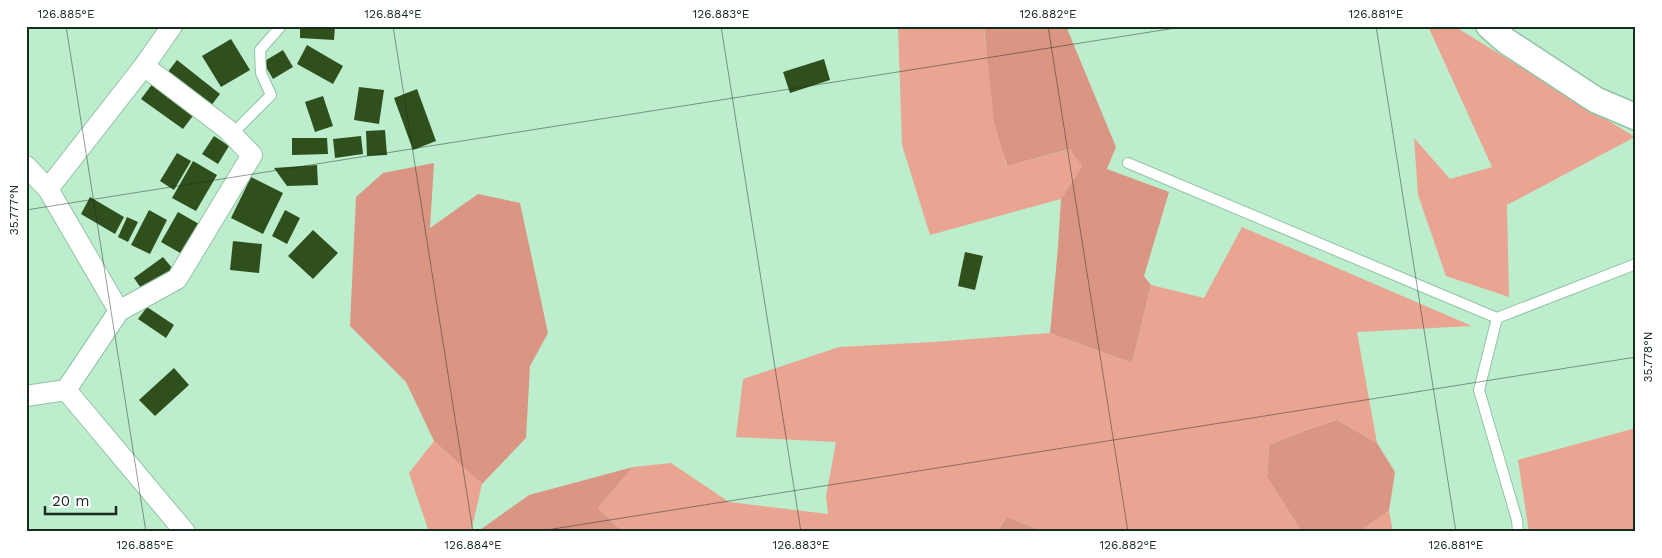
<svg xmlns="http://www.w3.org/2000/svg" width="1662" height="558" font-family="'Work Sans',sans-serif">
	<rect width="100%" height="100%" fill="#bcedcd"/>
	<g fill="#e9a592">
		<polygon points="898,26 984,26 985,40 1006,166 1071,149 1082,166 1061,199 930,235 902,145"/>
		<polygon points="1428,26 1454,26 1635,137 1507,205 1509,297 1446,276 1418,195 1414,138 1450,179 1492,167"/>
		<polygon points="1242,227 1472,326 1357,332 1377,443 1337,420 1304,431 1269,445 1267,477 1302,532 1044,532 1007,517 997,532 623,532 598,508 633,467 671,463 729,502 828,514 826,496 836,442 736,437 743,379 839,347 933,342 1050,333 1132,363 1151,285 1204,298"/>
		<polygon points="1636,428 1636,532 1529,532 1518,460"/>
		<polygon points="434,441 482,484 471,532 429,532 409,473"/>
		<polygon points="1389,511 1393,532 1358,532"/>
	</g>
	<g fill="#db9683">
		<polygon points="984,26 1066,26 1116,147 1107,169 1169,192 1144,276 1151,285 1132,363 1050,333 1058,247 1061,199 1082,166 1070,149 1007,166 994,121"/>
		<polygon points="434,163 430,228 478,194 520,203 548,333 530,366 526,438 482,484 434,441 406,382 350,326 356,197 383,173"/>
		<polygon points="1337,420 1377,443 1395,472 1389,511 1358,532 1302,532 1267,477 1269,445 1304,431"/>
		<polygon points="633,467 598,508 623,532 477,532 529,495"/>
		<polygon points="1007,517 1044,532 997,532"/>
	</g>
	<g fill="#2f501c">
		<polygon points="300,26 335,26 334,40 300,38"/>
		<polygon points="231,39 250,70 221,87 202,56"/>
		<polygon points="307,45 343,66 333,84 297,64"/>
		<polygon points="283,50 293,67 273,79 263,62"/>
		<polygon points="824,59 830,80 790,93 783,72"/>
		<polygon points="177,60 220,94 210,107 167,73"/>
		<polygon points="153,83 195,113 183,129 141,99"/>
		<polygon points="359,87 384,90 379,124 354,120"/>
		<polygon points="417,89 436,141 413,150 394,98"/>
		<polygon points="323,96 333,126 315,132 305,102"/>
		<polygon points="385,130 387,155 367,156 366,131"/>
		<polygon points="214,136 229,146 218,164 202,154"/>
		<polygon points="361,136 363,154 335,158 333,139"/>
		<polygon points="292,138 327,138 328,154 292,155"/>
		<polygon points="177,153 191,161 174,190 160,181"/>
		<polygon points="193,161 217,175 196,211 172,198"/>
		<polygon points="317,165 318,185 287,186 274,168"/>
		<polygon points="251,177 283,193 263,234 231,218"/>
		<polygon points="90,197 124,217 115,234 81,214"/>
		<polygon points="149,210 167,220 150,254 131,245"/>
		<polygon points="285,210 300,218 287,244 272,236"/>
		<polygon points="178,212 199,224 182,254 161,242"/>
		<polygon points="127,217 138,222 128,242 118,237"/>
		<polygon points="313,230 338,253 313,279 288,256"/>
		<polygon points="233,241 262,244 259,273 230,270"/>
		<polygon points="965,252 983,256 975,290 958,286"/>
		<polygon points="163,257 173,269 143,291 134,278"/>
		<polygon points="147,307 174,325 166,338 138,319"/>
		<polygon points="174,368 189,385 155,416 139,400"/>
	</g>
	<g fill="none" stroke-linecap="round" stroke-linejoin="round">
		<g stroke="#93c3a4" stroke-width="12">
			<g id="service">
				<polyline points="232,134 271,95 261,73 260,50 281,26"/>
				<polyline points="1128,163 1497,318 1636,264"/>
				<polyline points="1497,318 1479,390 1517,520 1518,532"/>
			</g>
		</g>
		<g stroke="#93c3a4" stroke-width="22">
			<g id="minor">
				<polyline points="26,166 48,189 119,311 66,390 26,396"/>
				<polyline points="48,189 144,66 172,26"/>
				<polyline points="119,311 177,279 252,155 227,129 144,66"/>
				<polyline points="66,390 185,532"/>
			</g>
		</g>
		<g stroke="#93c3a4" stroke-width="28">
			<polyline id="tertiary" points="1489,26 1506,41 1596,100 1636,117"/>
		</g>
		<use href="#service" stroke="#fff" stroke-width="10"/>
		<use href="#minor" stroke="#fff" stroke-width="20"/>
		<use href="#tertiary" stroke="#fff" stroke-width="25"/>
	</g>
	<path fill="none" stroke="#182b1f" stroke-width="1" stroke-opacity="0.45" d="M66,26L146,532M393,26L473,532M721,26L801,532M1048,26L1128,532M1376,26L1456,532M26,210L1188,26M534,532L1636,357"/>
	<rect width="1662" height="558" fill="none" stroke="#ffffff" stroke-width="55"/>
	<path d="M45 506v8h71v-8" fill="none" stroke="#182b1f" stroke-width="2.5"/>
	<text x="52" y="506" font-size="15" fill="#182b1f" stroke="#ffffff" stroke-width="4" paint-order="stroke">20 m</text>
	<rect x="28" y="28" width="1606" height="502" fill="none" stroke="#182b1f" stroke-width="2"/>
	<g font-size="12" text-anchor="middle" fill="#182b1f">
		<text x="66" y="18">126.885°E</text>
		<text x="393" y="18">126.884°E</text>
		<text x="721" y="18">126.883°E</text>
		<text x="1048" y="18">126.882°E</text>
		<text x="1376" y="18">126.881°E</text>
		<text transform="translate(14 210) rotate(-90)" y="4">35.777°N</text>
		<text transform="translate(1648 357) rotate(-90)" y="4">35.778°N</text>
		<text x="145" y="549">126.885°E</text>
		<text x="473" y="549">126.884°E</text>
		<text x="801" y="549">126.883°E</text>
		<text x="1128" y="549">126.882°E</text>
		<text x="1456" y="549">126.881°E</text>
	</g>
</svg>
